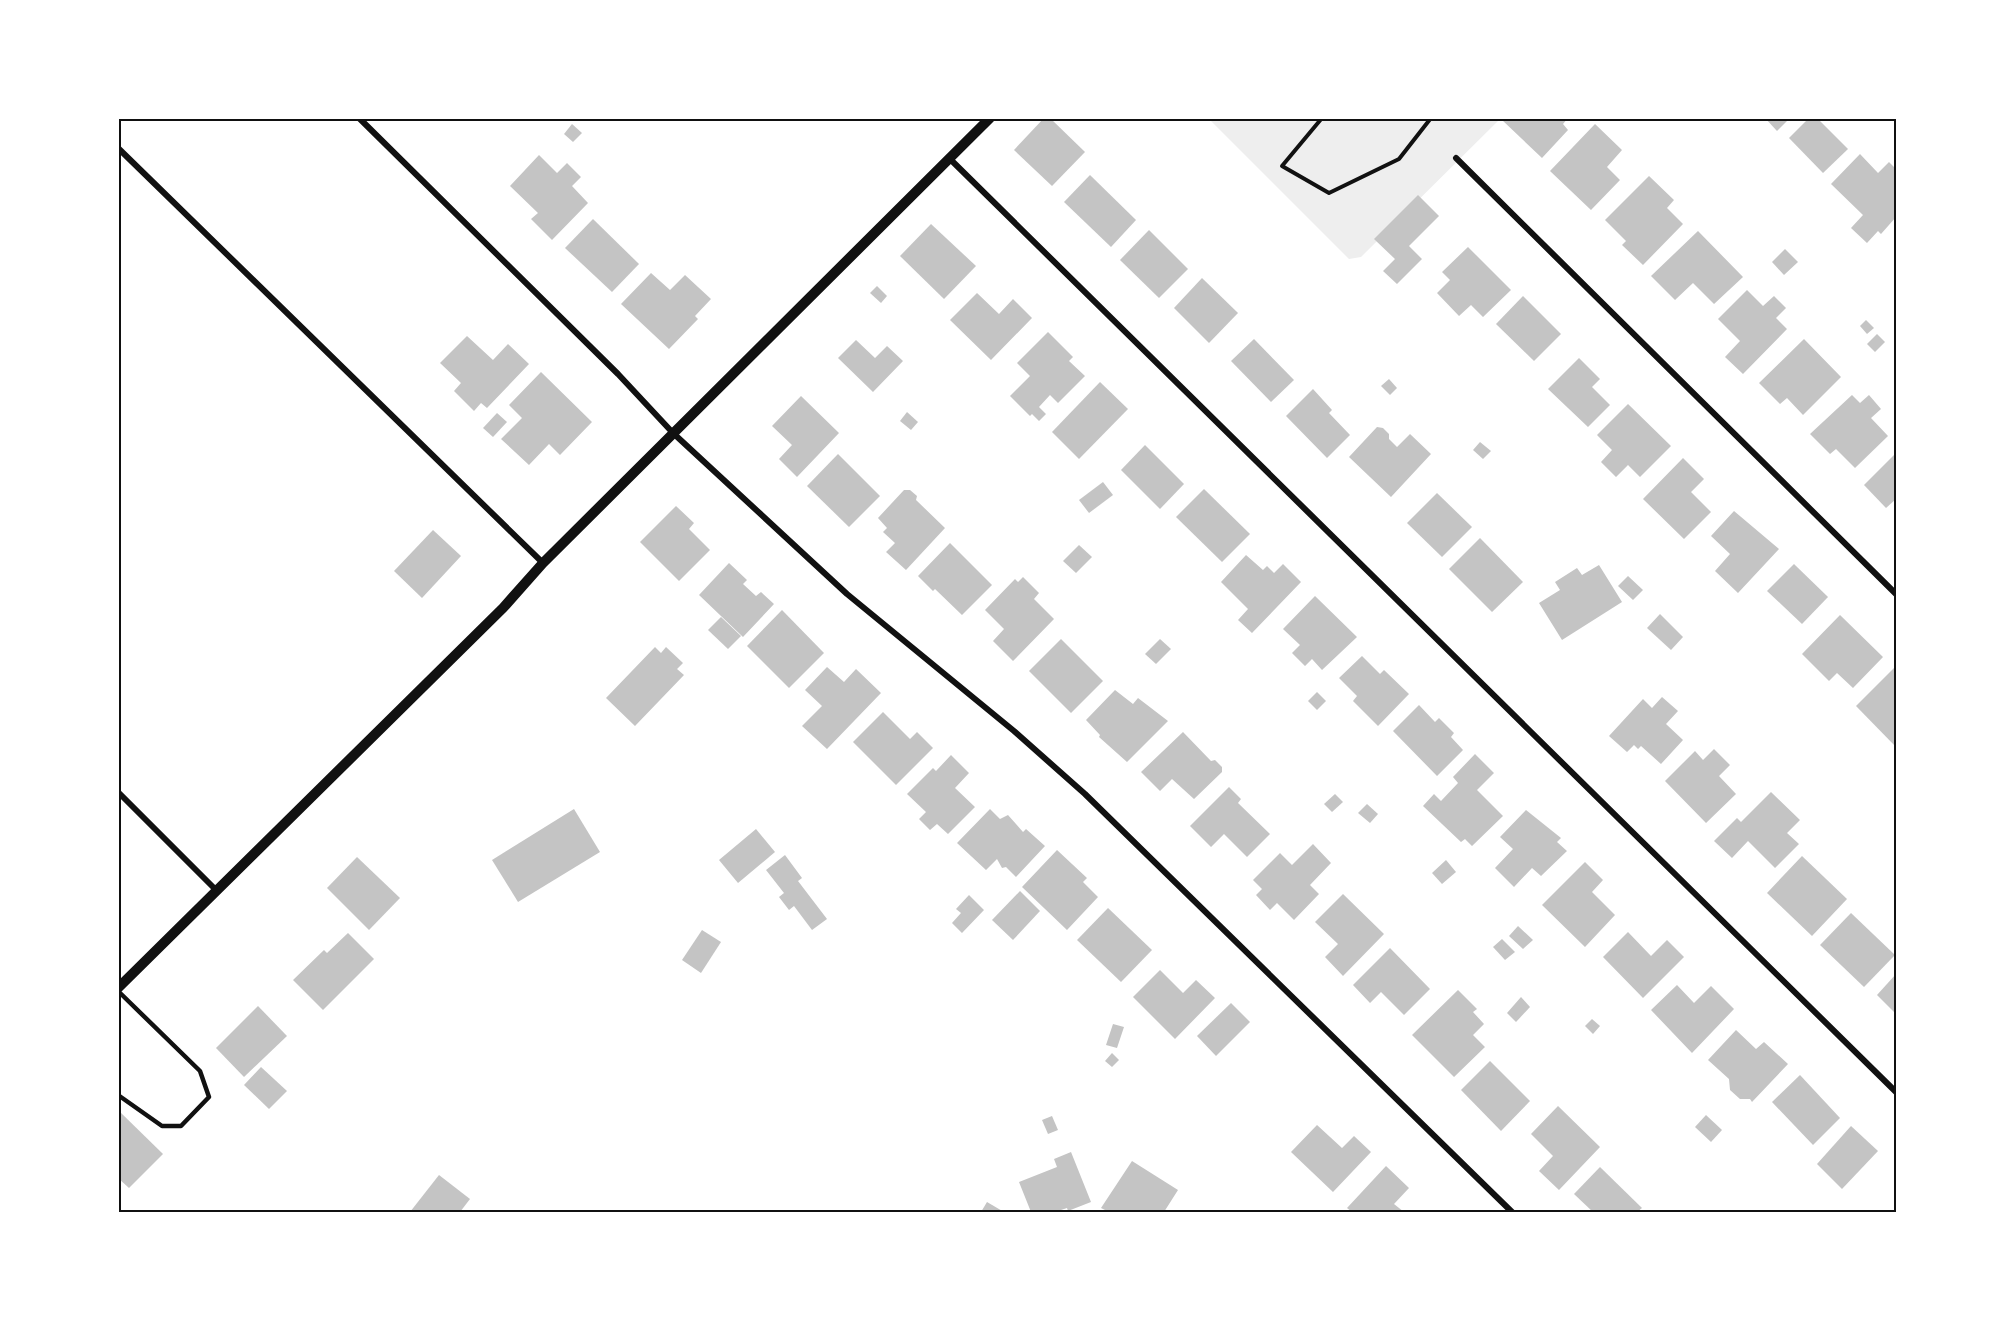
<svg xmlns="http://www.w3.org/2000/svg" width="2015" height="1331" font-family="Manrope,sans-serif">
	<rect width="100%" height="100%" fill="#fff"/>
	<polygon fill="#eee" points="1209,119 1500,119 1361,257 1349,259"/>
	<g fill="#c4c4c4">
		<polygon points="1044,118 1050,118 1085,152 1052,186 1014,150"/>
		<polygon points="1504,118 1568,118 1563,124 1568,130 1542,158 1502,120"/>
		<polygon points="1765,118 1790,118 1777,131"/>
		<polygon points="1809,118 1817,118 1848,149 1823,173 1789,138"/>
		<polygon points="572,124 582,133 573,142 564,134"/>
		<polygon points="1595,124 1622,150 1607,167 1620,180 1591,210 1550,171"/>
		<polygon points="1860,154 1878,173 1889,162 1896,169 1896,217 1881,234 1878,231 1867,243 1851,228 1863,215 1831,184"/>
		<polygon points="539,155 557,173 567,163 581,177 572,186 588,203 552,240 531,219 538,213 510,186"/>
		<polygon points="1090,175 1136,220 1111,247 1064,202"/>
		<polygon points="1649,176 1674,200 1667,208 1683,224 1643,265 1622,245 1626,241 1605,220"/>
		<polygon points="1418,195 1439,216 1409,246 1422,259 1397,284 1383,271 1395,259 1374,239"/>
		<polygon points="593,219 639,264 612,292 565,248"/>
		<polygon points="931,224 976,266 944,299 900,256"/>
		<polygon points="1149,230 1188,269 1159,298 1120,260"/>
		<polygon points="1698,231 1743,277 1714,304 1693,283 1675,300 1651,276"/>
		<polygon points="1468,247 1511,290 1483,317 1471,305 1459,316 1437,293 1450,280 1442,272"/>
		<polygon points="1785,249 1798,262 1784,275 1772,262"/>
		<polygon points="651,273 670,290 685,275 711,299 695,316 698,319 669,349 621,304"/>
		<polygon points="1202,278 1238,313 1209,343 1174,308"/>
		<polygon points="877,286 887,296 881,303 870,293"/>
		<polygon points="1747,290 1763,306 1774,296 1786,308 1776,318 1787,329 1743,374 1725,357 1740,341 1718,319"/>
		<polygon points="977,293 999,314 1013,299 1032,318 991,360 950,320"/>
		<polygon points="1523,296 1561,334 1534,361 1496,324"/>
		<polygon points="1866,320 1874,328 1867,334 1860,326"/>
		<polygon points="1048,332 1073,357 1069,361 1085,376 1058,403 1050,395 1039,407 1046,414 1039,421 1032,414 1030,416 1010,396 1030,376 1017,363"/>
		<polygon points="1877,334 1885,342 1875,352 1867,344"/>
		<polygon points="467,336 493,360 508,344 529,364 487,408 481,403 474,411 454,391 461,383 440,363"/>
		<polygon points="1254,339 1294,380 1271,402 1231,361"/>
		<polygon points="1804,339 1841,377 1803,415 1787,398 1780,404 1759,383"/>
		<polygon points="856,340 875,358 887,346 903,361 873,392 838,358"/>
		<polygon points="1579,358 1600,379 1592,387 1610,405 1588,427 1548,389"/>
		<polygon points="541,372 592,422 560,455 549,444 529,465 501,439 522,418 509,405"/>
		<polygon points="1389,379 1397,388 1390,395 1381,386"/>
		<polygon points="1100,382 1128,409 1079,459 1052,432"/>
		<polygon points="1313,389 1332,410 1329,413 1350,435 1327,458 1286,416"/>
		<polygon points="1852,395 1860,403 1869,395 1881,409 1871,418 1888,436 1855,468 1836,449 1830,454 1810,434"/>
		<polygon points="801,396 839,433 797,477 779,459 792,445 772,426"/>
		<polygon points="1628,404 1671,446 1640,477 1628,465 1616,477 1601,462 1612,450 1597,435"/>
		<polygon points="907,412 918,422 911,430 900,421"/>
		<polygon points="497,413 507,422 493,437 483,428"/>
		<polygon points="1377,427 1383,428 1389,434 1389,439 1397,447 1410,434 1431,454 1391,497 1349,457"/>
		<polygon points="1480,442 1491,451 1483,459 1473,450"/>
		<polygon points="1145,445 1184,484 1160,509 1121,470"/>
		<polygon points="1896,453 1896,499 1886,508 1864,485"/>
		<polygon points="838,454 880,496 849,527 807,486"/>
		<polygon points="1683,458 1704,479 1691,492 1711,512 1684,539 1643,499"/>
		<polygon points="1103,482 1113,495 1089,513 1079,500"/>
		<polygon points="1204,489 1250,534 1222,562 1176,517"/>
		<polygon points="904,490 910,490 917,496 916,500 945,528 906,570 886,552 895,543 883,532 887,528 878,518"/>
		<polygon points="1437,493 1472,527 1442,557 1407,523"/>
		<polygon points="676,506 694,523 689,529 710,550 679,581 640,542"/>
		<polygon points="1734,511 1779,549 1738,593 1715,571 1730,554 1711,536"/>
		<polygon points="433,530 461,556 422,598 394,571"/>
		<polygon points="1480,538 1523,582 1492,612 1449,569"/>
		<polygon points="950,543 992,585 962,615 935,589 933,591 918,576"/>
		<polygon points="1079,545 1092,557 1076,573 1063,561"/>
		<polygon points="1246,555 1263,570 1267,566 1274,573 1283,564 1301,582 1252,633 1238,620 1248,609 1221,582"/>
		<polygon points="729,563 747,580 743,584 756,596 761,592 774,604 743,637 699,595"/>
		<polygon points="1794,564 1828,597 1802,624 1767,591"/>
		<polygon points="1599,565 1622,602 1562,640 1539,603 1560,590 1555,582 1577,568 1582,575"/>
		<polygon points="1628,576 1643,590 1633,600 1618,586"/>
		<polygon points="1023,577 1039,593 1034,599 1054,619 1013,661 993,641 1004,629 985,610 1015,579 1018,582"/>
		<polygon points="1315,596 1357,637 1322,670 1312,659 1305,666 1292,653 1300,645 1283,629"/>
		<polygon points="782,610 824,653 789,688 747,646"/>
		<polygon points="1660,614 1683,637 1671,650 1647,628"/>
		<polygon points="1840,615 1883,657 1853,688 1837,673 1829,681 1802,654"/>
		<polygon points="721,617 741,636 728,649 708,630"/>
		<polygon points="1061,639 1103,681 1071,713 1029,671"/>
		<polygon points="1160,639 1171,649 1156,664 1145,654"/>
		<polygon points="655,647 661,653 666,647 683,663 677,669 684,675 635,726 606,698"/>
		<polygon points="1362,656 1380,674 1384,670 1409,694 1378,726 1353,701 1357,696 1339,678"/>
		<polygon points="827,667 844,682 856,669 881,693 827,749 802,726 822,706 805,690"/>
		<polygon points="1895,667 1896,668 1896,747 1856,706"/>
		<polygon points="1115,690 1133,704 1138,698 1168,721 1127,762 1099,737 1100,735 1086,720"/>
		<polygon points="1317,692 1326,701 1317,710 1308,701"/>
		<polygon points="1662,697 1678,711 1666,724 1683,740 1661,764 1641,746 1638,749 1634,745 1627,752 1609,736 1643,699 1652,708"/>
		<polygon points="1419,705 1435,722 1439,718 1454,733 1451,737 1463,750 1437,776 1393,731"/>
		<polygon points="883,712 910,739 917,732 933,748 896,785 853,742"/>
		<polygon points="1183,732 1211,761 1215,760 1222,767 1222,772 1194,799 1172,779 1160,791 1141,772"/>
		<polygon points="1714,749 1730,765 1719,776 1736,794 1706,823 1665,781 1695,751 1703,760"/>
		<polygon points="1475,754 1494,773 1477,790 1503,816 1472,846 1465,839 1461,842 1423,806 1434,794 1441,801 1458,783 1453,777"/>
		<polygon points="951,755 969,773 955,788 975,807 948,834 937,824 930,830 919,819 926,812 907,794 933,768 936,771"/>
		<polygon points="1229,787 1241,799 1238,803 1270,834 1247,857 1224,834 1211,847 1190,826"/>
		<polygon points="1771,792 1800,820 1787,833 1799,844 1775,868 1748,841 1732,858 1714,841 1737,818 1741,822"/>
		<polygon points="1335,794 1343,802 1332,812 1324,804"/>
		<polygon points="1367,804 1378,814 1370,823 1358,813"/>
		<polygon points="574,809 600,852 518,902 492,860"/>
		<polygon points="990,809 1000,819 1008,815 1023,832 1026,829 1045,846 1016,877 1006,867 1002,868 997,859 986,870 957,843"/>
		<polygon points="1526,810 1561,838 1557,842 1567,851 1541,876 1532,868 1514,887 1495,868 1513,849 1500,837"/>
		<polygon points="756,829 775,852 738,883 719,860"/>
		<polygon points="1313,844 1331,863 1310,885 1319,894 1294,920 1277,903 1270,910 1256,895 1262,889 1253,880 1280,853 1292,865"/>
		<polygon points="1057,850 1087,878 1083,882 1098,897 1067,930 1022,887"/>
		<polygon points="785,855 802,878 798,881 827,919 812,930 794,906 789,910 779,897 784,893 766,870"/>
		<polygon points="1802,856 1847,899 1812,936 1767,893"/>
		<polygon points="357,857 400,898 369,930 327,888"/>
		<polygon points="1446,860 1456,872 1442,884 1432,873"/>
		<polygon points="1585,862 1603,880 1592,892 1615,915 1585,947 1542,905"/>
		<polygon points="1020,891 1040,911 1013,940 992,920"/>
		<polygon points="1343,894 1384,934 1343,976 1325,957 1338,944 1315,922"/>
		<polygon points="969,895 984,910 962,933 952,923 961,913 956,909"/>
		<polygon points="1108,908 1152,950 1121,982 1077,940"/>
		<polygon points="1851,913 1895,955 1864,987 1820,945"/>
		<polygon points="1518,926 1533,940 1523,949 1509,936"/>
		<polygon points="702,930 721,942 701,973 682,960"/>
		<polygon points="1628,932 1651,956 1667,940 1684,957 1643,998 1603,957"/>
		<polygon points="348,933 374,959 323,1010 293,980 324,950 327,953"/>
		<polygon points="1502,939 1515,952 1505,960 1493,947"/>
		<polygon points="1390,948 1430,989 1404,1015 1381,992 1370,1003 1353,985"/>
		<polygon points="1160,970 1183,993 1196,980 1215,998 1175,1039 1133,997"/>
		<polygon points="1896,974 1896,1014 1877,995"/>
		<polygon points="1677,985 1694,1003 1711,986 1734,1009 1692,1053 1651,1010"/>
		<polygon points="1458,990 1477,1009 1473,1012 1484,1024 1473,1035 1485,1047 1454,1077 1412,1035"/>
		<polygon points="1521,997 1530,1007 1516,1022 1507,1013"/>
		<polygon points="1231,1003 1250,1022 1216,1056 1197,1036"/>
		<polygon points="258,1006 287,1036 244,1077 216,1048"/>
		<polygon points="1592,1019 1600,1026 1593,1034 1585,1026"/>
		<polygon points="1113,1024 1124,1027 1117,1048 1106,1045"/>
		<polygon points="1736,1030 1756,1049 1764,1042 1788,1064 1752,1102 1750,1099 1740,1099 1730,1090 1729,1079 1708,1060"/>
		<polygon points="1112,1053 1119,1060 1112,1067 1105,1061"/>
		<polygon points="1490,1061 1530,1101 1501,1131 1461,1090"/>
		<polygon points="261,1067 287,1091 269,1109 244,1085"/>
		<polygon points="1800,1075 1840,1118 1813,1145 1772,1102"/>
		<polygon points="1558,1106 1600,1147 1559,1190 1539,1171 1553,1156 1531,1134"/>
		<polygon points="118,1110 163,1154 129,1188 118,1178"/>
		<polygon points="1706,1115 1722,1130 1711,1142 1695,1127"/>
		<polygon points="1052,1116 1058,1130 1048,1134 1042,1120"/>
		<polygon points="1317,1125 1342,1148 1354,1136 1371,1152 1333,1192 1291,1152"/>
		<polygon points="1851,1126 1878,1151 1842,1189 1817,1164"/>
		<polygon points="1071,1152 1091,1202 1068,1211 1067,1208 1055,1212 1031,1212 1019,1182 1057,1167 1054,1159"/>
		<polygon points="1132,1161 1178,1190 1164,1212 1135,1212 1131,1210 1129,1212 1109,1212 1101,1208"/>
		<polygon points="1386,1166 1409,1188 1394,1204 1404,1212 1352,1212 1347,1208"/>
		<polygon points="1600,1167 1642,1208 1637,1212 1593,1212 1574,1194"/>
		<polygon points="439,1175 470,1199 460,1212 410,1212"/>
		<polygon points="987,1202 1004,1212 981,1212"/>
	</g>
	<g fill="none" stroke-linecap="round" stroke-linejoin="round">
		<g stroke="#111" stroke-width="4">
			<polyline points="1322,118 1282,166 1329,193 1399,159 1431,118"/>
			<polyline points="1331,118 1359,118"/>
		</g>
		<polyline stroke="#111" stroke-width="4.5" points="118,991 200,1071 209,1097 181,1126 162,1126 118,1095"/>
		<g stroke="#111" stroke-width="6">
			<polyline points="359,118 618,374 673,433 847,594 1014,731 1085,794 1512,1212"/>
			<polyline points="118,148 543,563"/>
			<polyline points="1456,158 1896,594"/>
			<polyline points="950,159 1896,1092"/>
			<polyline points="118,792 216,890"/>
		</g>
		<polyline stroke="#111" stroke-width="10" points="118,988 503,608 543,563 990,118"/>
	</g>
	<rect width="2015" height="1331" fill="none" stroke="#ffffff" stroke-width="240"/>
	<rect x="120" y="120" width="1775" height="1091" fill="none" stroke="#111" stroke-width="2"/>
</svg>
